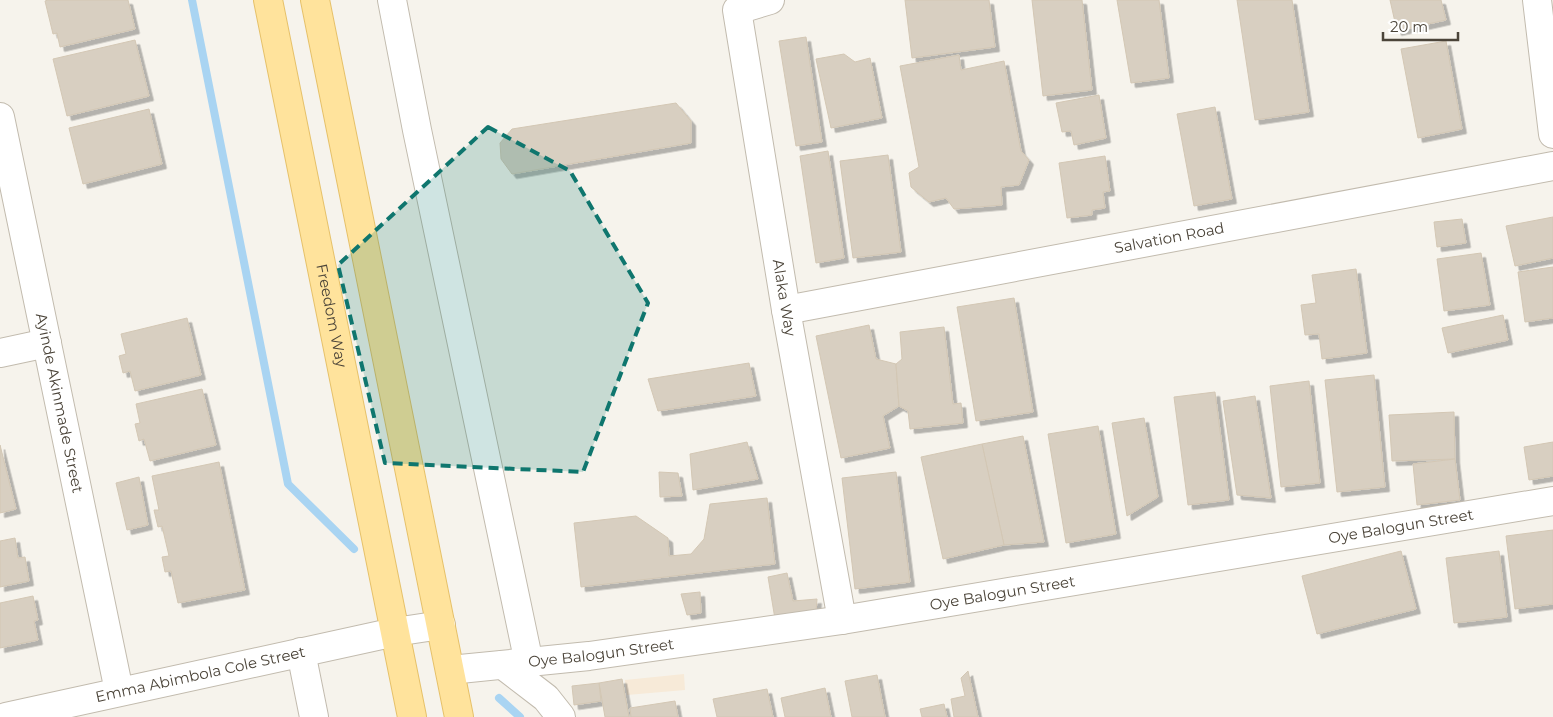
<svg xmlns="http://www.w3.org/2000/svg" width="1553" height="717" font-family="Montserrat,sans-serif">
	<defs>
		<filter id="shadow"><feDropShadow dx="4.5" dy="4.5" stdDeviation="0" flood-color="#0004"/></filter>
	</defs>
	<rect width="100%" height="100%" fill="#f6f3ec"/>
	<polygon fill="#f7ead8" points="684,674 685,690 627,695 625,680"/>
	<g fill="none" stroke-linecap="round" stroke-linejoin="round">
		<g stroke="#a9d4f2" stroke-width="8">
			<polyline points="192,0 288,484 354,549"/>
			<polyline points="499,698 520,717"/>
		</g>
	</g>
	<g fill="#d8cfc1" stroke="#d3c7b4" filter="url(#shadow)">
		<polygon points="48,0 128,0 135,29 60,47 57,33 53,34 45,1"/>
		<polygon points="905,0 989,0 995,47 912,58"/>
		<polygon points="1032,0 1082,0 1092,90 1043,96"/>
		<polygon points="1117,0 1159,0 1169,78 1131,83"/>
		<polygon points="1237,0 1292,0 1309,112 1255,120"/>
		<polygon points="1390,0 1441,0 1446,20 1397,31"/>
		<polygon points="806,37 822,142 796,146 779,41"/>
		<polygon points="135,40 149,96 67,116 53,59"/>
		<polygon points="1446,41 1462,129 1418,138 1401,49"/>
		<polygon points="844,54 855,62 870,58 882,118 831,128 816,59"/>
		<polygon points="959,55 961,70 1004,61 1021,151 1029,160 1019,185 1001,187 1002,205 954,209 946,198 929,202 911,187 909,173 919,167 900,66"/>
		<polygon points="1099,95 1106,138 1074,145 1071,131 1062,132 1056,103"/>
		<polygon points="676,103 691,121 691,143 512,174 501,159 500,143 512,129"/>
		<polygon points="1215,107 1232,199 1194,206 1177,114"/>
		<polygon points="149,109 162,164 83,184 69,128"/>
		<polygon points="828,151 844,258 816,263 800,156"/>
		<polygon points="888,155 901,252 853,258 840,161"/>
		<polygon points="1105,156 1110,191 1103,192 1105,208 1092,210 1092,215 1067,218 1059,163"/>
		<polygon points="1553,217 1553,258 1515,266 1506,226"/>
		<polygon points="1462,219 1466,243 1437,247 1434,222"/>
		<polygon points="1481,253 1490,305 1444,311 1437,259"/>
		<polygon points="1553,267 1553,318 1525,322 1518,272"/>
		<polygon points="1356,269 1367,353 1322,359 1319,334 1305,335 1301,305 1316,303 1312,275"/>
		<polygon points="1014,298 1033,412 976,421 957,307"/>
		<polygon points="1503,315 1508,340 1448,353 1442,328"/>
		<polygon points="187,318 201,375 135,391 130,371 123,373 119,356 126,354 121,334"/>
		<polygon points="869,325 876,359 896,364 899,406 883,416 890,448 841,458 816,336"/>
		<polygon points="944,327 953,404 961,403 963,423 910,429 908,411 899,406 896,364 902,359 900,332"/>
		<polygon points="749,363 756,396 658,411 648,379"/>
		<polygon points="1374,375 1385,487 1337,492 1325,380"/>
		<polygon points="1309,381 1320,483 1281,487 1270,386"/>
		<polygon points="202,389 216,445 150,461 144,439 139,441 135,424 140,423 136,404"/>
		<polygon points="1215,392 1229,500 1188,505 1174,397"/>
		<polygon points="1255,396 1271,498 1237,495 1223,401"/>
		<polygon points="1454,412 1455,459 1392,461 1389,415"/>
		<polygon points="1144,418 1158,497 1127,516 1112,423"/>
		<polygon points="1098,426 1116,534 1066,543 1048,434"/>
		<polygon points="1023,436 1044,542 1004,545 982,444"/>
		<polygon points="747,442 758,479 693,490 690,454"/>
		<polygon points="1553,442 1553,476 1529,480 1524,447"/>
		<polygon points="982,444 1004,545 943,559 921,457"/>
		<polygon points="0,445 16,509 0,513"/>
		<polygon points="1455,459 1460,500 1417,505 1413,464"/>
		<polygon points="219,462 245,590 178,603 171,571 165,572 162,557 169,556 162,526 158,527 154,510 159,510 152,476"/>
		<polygon points="659,472 678,473 682,496 660,497"/>
		<polygon points="896,472 910,582 855,589 842,478"/>
		<polygon points="139,477 148,525 127,530 116,483"/>
		<polygon points="767,498 775,564 581,587 574,523 636,516 668,538 669,556 691,554 704,539 710,504"/>
		<polygon points="1553,530 1553,604 1515,609 1506,536"/>
		<polygon points="15,538 18,558 25,557 29,581 0,587 0,541"/>
		<polygon points="1401,551 1416,609 1317,634 1302,576"/>
		<polygon points="1499,551 1507,617 1454,623 1446,558"/>
		<polygon points="787,573 793,601 817,599 816,613 775,619 768,577"/>
		<polygon points="700,592 701,613 687,615 681,594"/>
		<polygon points="33,596 38,620 34,621 38,640 0,648 0,603"/>
		<polygon points="968,671 978,717 954,717 951,699 965,696 961,678"/>
		<polygon points="877,675 885,717 852,717 845,681"/>
		<polygon points="622,679 629,717 605,717 599,683"/>
		<polygon points="599,683 601,701 574,705 572,686"/>
		<polygon points="825,688 831,717 785,717 781,698"/>
		<polygon points="767,689 773,717 717,717 713,699"/>
		<polygon points="675,701 678,717 631,717 630,708"/>
		<polygon points="944,704 947,717 922,717 920,709"/>
	</g>
	<g fill="none" stroke-linecap="round" stroke-linejoin="round">
		<g stroke="#c2bbae" stroke-width="30">
			<g id="minor">
				<polyline points="392,0 417,130 529,663"/>
				<path id="s1" d="M770,0L737,10L786,310L842,620"/>
				<polyline points="1537,0 1553,134"/>
				<path id="s2" d="M0,117L119,691"/>
				<path id="s3" d="M786,310L1553,166"/>
				<polyline points="0,353 47,343"/>
				<polyline points="301,652 314,717"/>
				<polyline points="503,665 546,698 561,717"/>
				<path id="s4" d="M450,670L589,656L842,620L1553,501"/>
				<path id="s5" d="M6,717L395,632L441,625"/>
			</g>
		</g>
		<g stroke="#e6c16a" stroke-width="30">
			<g id="major">
				<path id="s6" d="M268,0L412,717"/>
				<polyline points="315,0 459,717"/>
			</g>
		</g>
		<use href="#minor" stroke="#fff" stroke-width="28"/>
		<use href="#major" stroke="#ffe39c" stroke-width="28"/>
	</g>
	<path fill="#0f766e" fill-opacity="0.2" stroke="#0f766e" stroke-width="4" stroke-dasharray="10 6" stroke-linejoin="round" d="M488,127L570,171L648,303L583,472L385,463L338,265Z"/>
	<g text-anchor="middle" stroke-width="4" stroke-linejoin="round" paint-order="stroke">
		<g font-size="15" fill="#4b4439" stroke="#fff">
			<text dy="5" stroke="none"><textPath href="#s3" startOffset="390">Salvation Road</textPath></text>
			<text dy="5" stroke="none"><textPath href="#s1" startOffset="326">Alaka Way</textPath></text>
			<text dy="5" stroke="none"><textPath href="#s6" startOffset="322">Freedom Way</textPath></text>
			<text dy="5" stroke="none"><textPath href="#s2" startOffset="292">Ayinde Akinmade Street</textPath></text>
			<text dy="5" stroke="none"><textPath href="#s4" startOffset="962">Oye Balogun Street</textPath></text>
			<text dy="5" stroke="none"><textPath href="#s4" startOffset="558">Oye Balogun Street</textPath></text>
			<text dy="5" stroke="none"><textPath href="#s4" startOffset="152">Oye Balogun Street</textPath></text>
			<text dy="5" stroke="none"><textPath href="#s5" startOffset="199">Emma Abimbola Cole Street</textPath></text>
		</g>
	</g>
	<path d="M1383 32v8h75v-8" fill="none" stroke="#4b4439" stroke-width="2.5"/>
	<text x="1390" y="32" font-size="15" fill="#4b4439" stroke="#ffffff" stroke-width="4" paint-order="stroke">20 m</text>
</svg>
